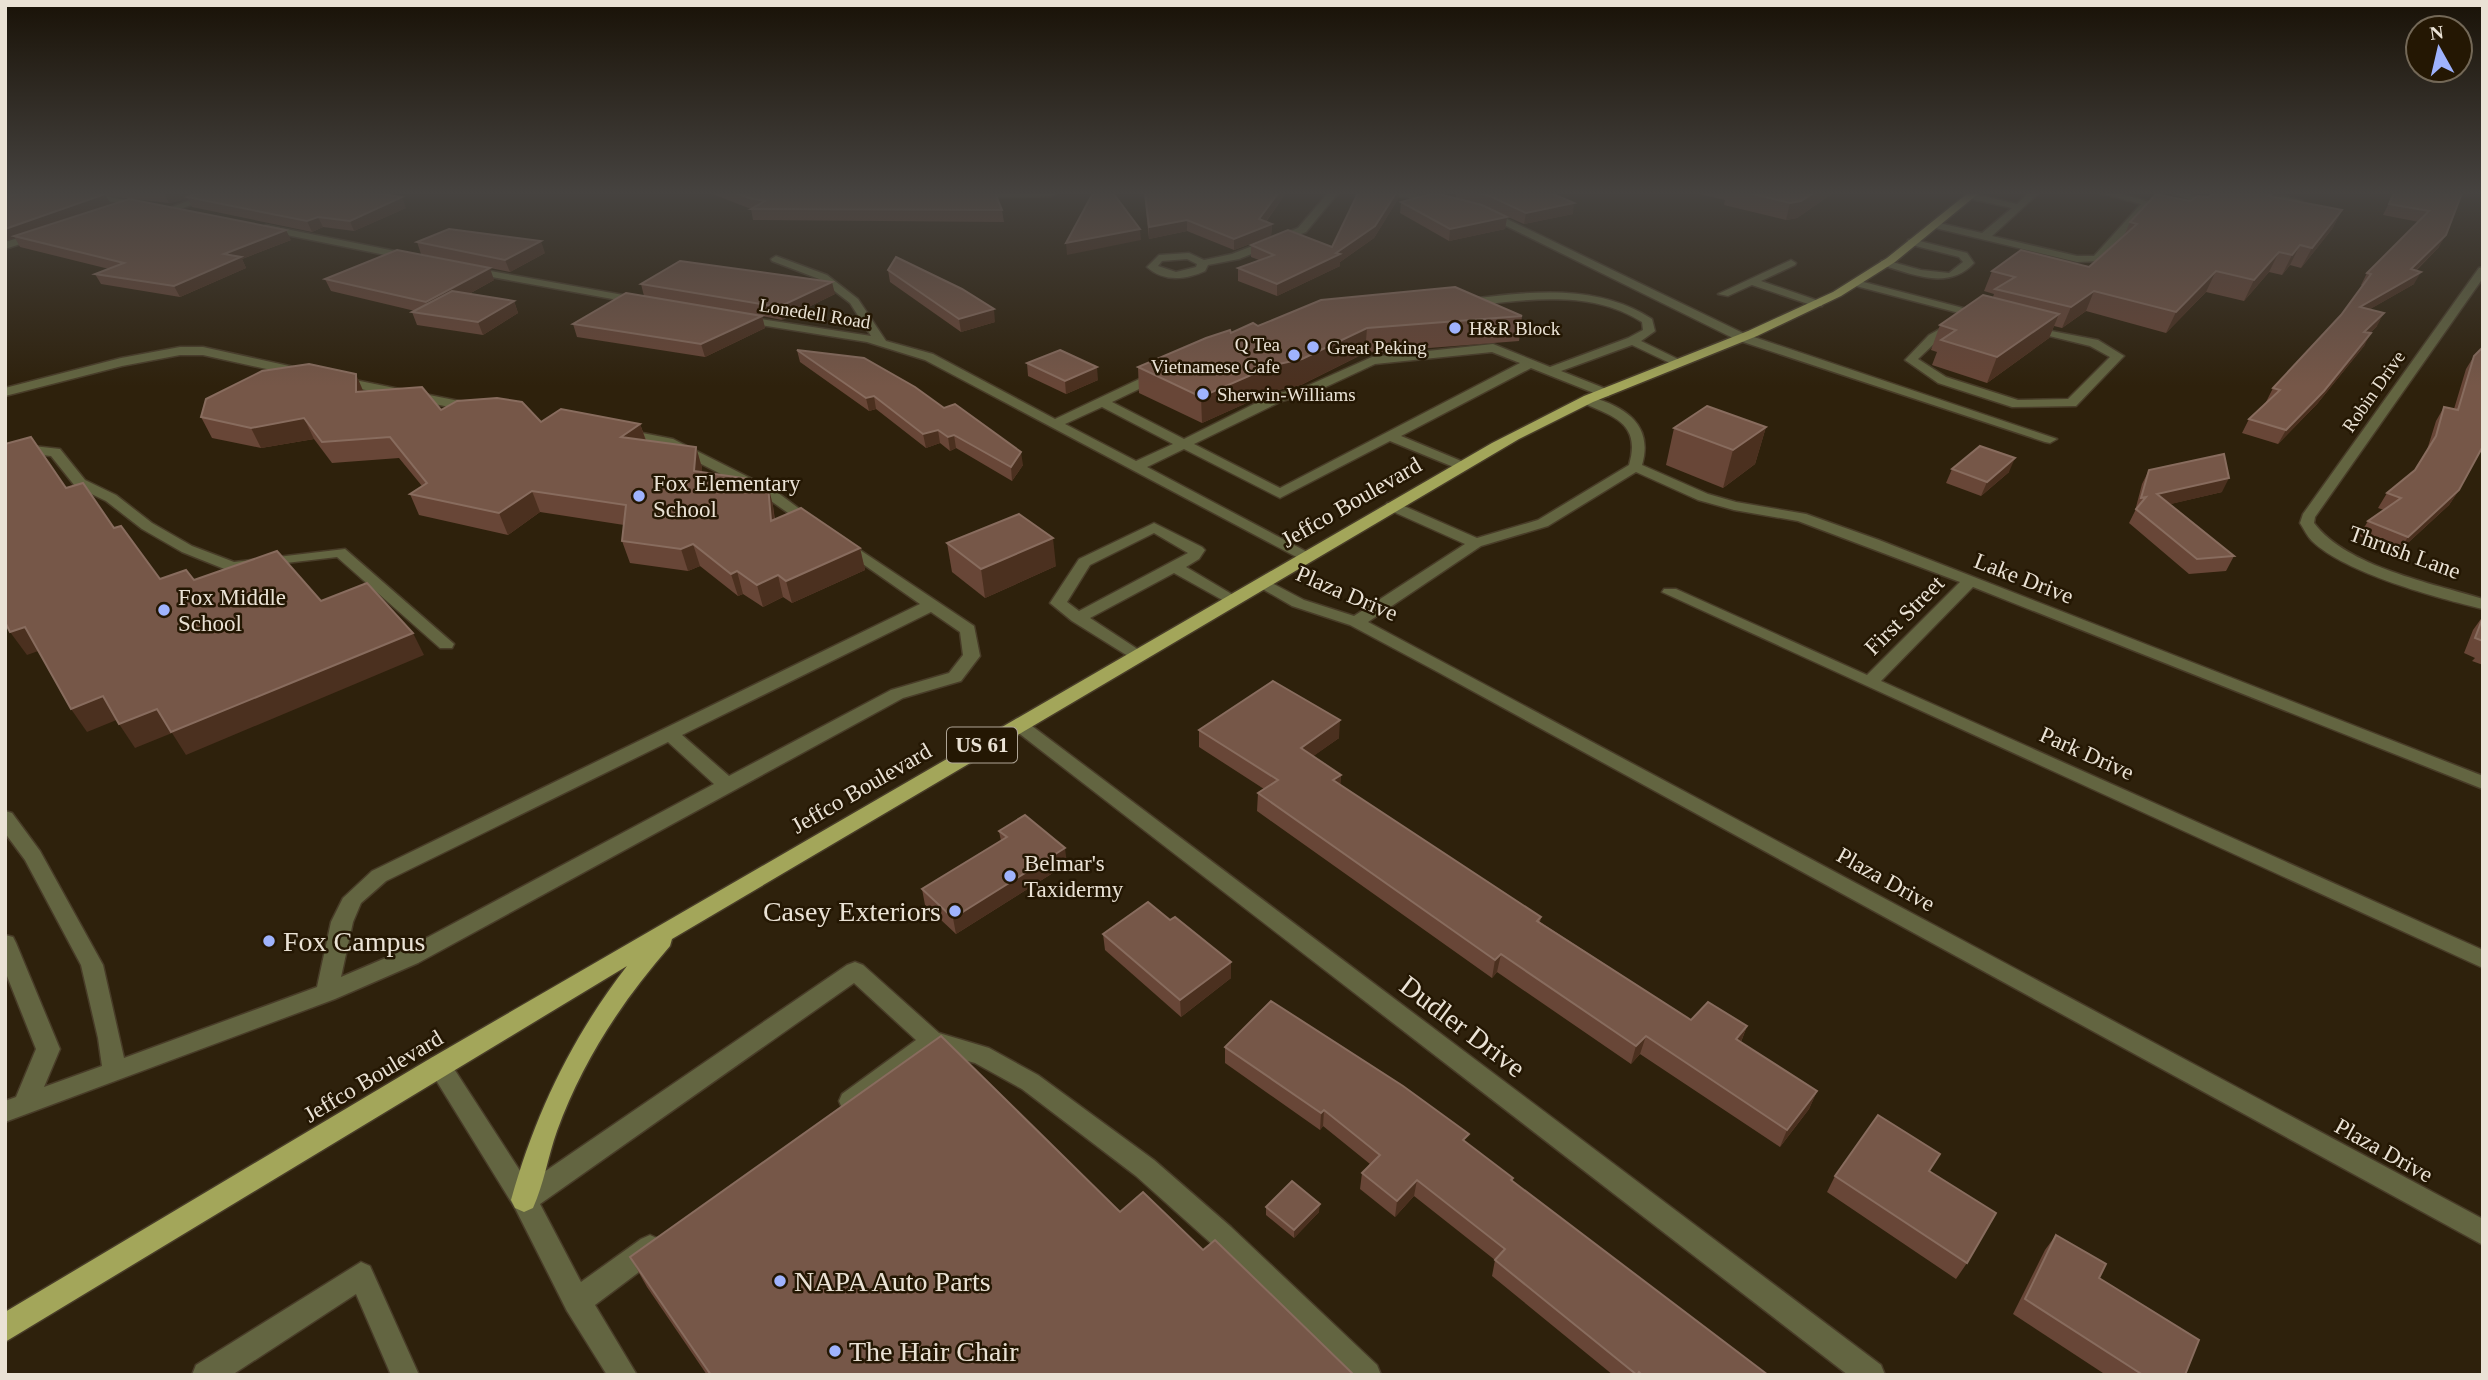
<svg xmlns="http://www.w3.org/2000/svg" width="2488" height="1380" font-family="'Times New Roman',serif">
	<rect width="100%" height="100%" fill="#2e210c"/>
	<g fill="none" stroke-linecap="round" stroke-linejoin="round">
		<g stroke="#483c28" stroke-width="3">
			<g id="minor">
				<polygon points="5,193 17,193 5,197"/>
				<polygon points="64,193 89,193 151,205 146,208"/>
				<polygon points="208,193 223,193 175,211 167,209"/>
				<polygon points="975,193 1057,193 1052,196 972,198 970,196"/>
				<path d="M1328,193H1338L1306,232L1239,259L1208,265L1205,271C1186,280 1163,282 1147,267L1159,255L1189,253L1204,260L1232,254L1298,228ZM1187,259L1197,264L1196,267L1176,272L1158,266L1162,261Z"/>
				<polygon points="1377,193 1408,193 1446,200 1441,203"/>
				<polygon points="1970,193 2017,204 2028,193 2039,193 1992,236 2077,256 2094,256 2141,204 2100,193 2118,193 2153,203 2101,261 2077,262 1931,227 1930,225 1935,222 1982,233 2012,208 1967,198 1965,196"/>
				<polygon points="2172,193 2187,193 2213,203 2201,212 2196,209 2201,204"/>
				<polygon points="2252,193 2272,193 2302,201 2297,204"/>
				<polygon points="1482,210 1488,210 1745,334 2057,439 2050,443 2045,442 1737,340 1482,214"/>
				<polygon points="266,225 410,254 415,257 410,260 262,230 261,228"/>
				<polygon points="38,232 43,235 42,237 5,249 5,242"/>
				<path d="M1912,239L1967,253L1974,263C1948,291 1913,274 1881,265V261L1885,260L1921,270L1949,273L1963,262L1959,257L1908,244V240Z"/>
				<path d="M776,256L827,275L858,299L886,341L933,354L1055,419L1154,372H1162V378L1112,402L1184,439L1272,395L1307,386L1372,357L1493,344L1550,367L1628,338L1643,330L1642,322C1601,296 1554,297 1506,302C1491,303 1473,308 1458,305L1456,303L1462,300C1526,292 1595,282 1652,319L1655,331L1641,341L1684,362L1674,365L1632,345L1561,371L1609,390V396L1604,397L1531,368L1401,436L1466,463L1468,466L1461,470L1390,441L1280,498L1184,449L1147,467L1311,554L1314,557L1311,560L1306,562L925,360L867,342L736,321V317L740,316L871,336L850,303L819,279L772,261L771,259ZM1492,352L1520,363L1280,488L1194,444L1282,401L1315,392L1375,364ZM1102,407L1173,444L1136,461L1065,424Z"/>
				<polygon points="1791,260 1796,263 1795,265 1761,281 1822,302 1822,306 1814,306 1752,285 1728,296 1718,294"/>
				<polygon points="468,267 640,298 646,301 640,304 464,272 463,270"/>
				<path d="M2483,267V278L2315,517L2314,523C2347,567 2432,583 2483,599V609C2437,598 2345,573 2312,541C2307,536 2304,529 2300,523L2303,514L2479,268Z"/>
				<polygon points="1856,280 1986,314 1988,316 1982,319 1852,285 1851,283"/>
				<polygon points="1956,320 1962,323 1960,325 1937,341 1918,359 1946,377 2018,400 2068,399 2110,357 2090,346 2025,330 2025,326 2098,340 2124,356 2076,406 2012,407 1938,383 1905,360 1929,335"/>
				<polygon points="180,347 203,347 303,369 309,373 303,377 203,355 180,355 122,366 5,396 5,388 121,358"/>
				<polygon points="340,377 474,404 480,408 474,412 336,384 334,381"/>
				<path d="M1588,396C1624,406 1654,424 1642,465L1708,494L1736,502L1806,514L1879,540L2483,776V789L1973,587L1881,681L2483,950V968L1662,592L1664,589H1676L1867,675L1960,582L1798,521L1734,510L1698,500L1636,472L1548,526L1481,546L1368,622L2483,1219V1245L1436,671L1350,625L1292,606L1252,583L1260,578L1266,580L1304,600L1354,616L1465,544L1387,509L1385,506L1387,503H1397L1477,538L1538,520L1629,465C1641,424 1615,417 1583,403L1582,400Z"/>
				<polygon points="622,429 673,439 774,490 820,524 813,528 808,527 764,496 664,445 617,436 617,430"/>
				<polygon points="33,446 60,449 85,480 116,495 152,523 192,546 234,562 345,549 454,644 452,648 440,648 337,557 227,570 182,552 142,529 106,501 75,486 51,456 33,454 5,457 5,449"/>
				<path d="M1154,523L1202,547L1205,550L1199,559L1186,567L1240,599L1232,604L1226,602L1174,573L1090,618L1142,652L1144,656L1136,661L1072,621L1050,603L1079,559ZM1154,533L1188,553L1079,611L1067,602L1090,565Z"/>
				<path d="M845,540L974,626L980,656L961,681L903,698L418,963L335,999L5,1122V1101L16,1097L36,1049L5,971V935L13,937L16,943L60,1049L44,1087L102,1066L98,1038L81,965L25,860L5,833V811L12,813L40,851L103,965L124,1058L317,987L331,922L343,898L372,871L920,604L840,548L837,545ZM931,612L960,632L963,655L949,673L891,690L729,776L682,735ZM668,742L714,784L402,951L341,977L353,922L361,903L386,881Z"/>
				<polygon points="1018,718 1024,720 1881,1365 1885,1375 1848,1375 1012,728 1009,724"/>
				<polygon points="855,962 863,965 939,1033 989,1048 1038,1075 1154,1160 1231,1227 1377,1365 1381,1375 1346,1375 1213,1245 1136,1176 1022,1089 975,1063 935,1052 860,1108 851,1111 842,1108 839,1101 842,1094 916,1040 854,983 540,1204 581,1282 641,1239 650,1235 659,1239 663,1248 659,1257 595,1305 637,1375 607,1375 567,1311 515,1208 431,1072 427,1065 431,1058 439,1055 447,1058 528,1183 847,965"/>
				<polygon points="361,1262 370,1266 419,1375 391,1375 356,1294 232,1375 192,1375 196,1365"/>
			</g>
		</g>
		<g stroke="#483c28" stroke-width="3">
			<path id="major" d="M1968,193H1979L1895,262L1841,296L1757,336L1593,402L1519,439L672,939L670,946C622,1001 582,1062 557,1131C548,1156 544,1184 533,1208L524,1212L515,1208L511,1200C535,1114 572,1037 627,966L5,1342V1312L431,1058L1492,443L1584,396L1748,331L1833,292L1887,258Z"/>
		</g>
		<use href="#minor" fill="#636541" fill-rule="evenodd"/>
		<use href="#major" fill="#a3a65a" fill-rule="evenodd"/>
	</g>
	<g fill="#684637">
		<polygon points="19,193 375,193 406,208 354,231 323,227 312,232 192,207 188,199 169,203 106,196 111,205 291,240 242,259 246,268 180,297 101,284 95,274 109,269 20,247 15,238 5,241 5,198"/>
		<polygon points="710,193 995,193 1002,210 1004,222 753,220 751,209"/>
		<polygon points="1144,193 1286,193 1266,222 1272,224 1271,236 1234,250 1187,231 1149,239"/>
		<polygon points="1456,193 1551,193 1573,214 1524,224 1485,207 1507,217 1505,229 1449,241 1400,213 1401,202 1456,198"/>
		<polygon points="1695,193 1833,193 1797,218 1786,220 1724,205 1725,200"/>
		<polygon points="2394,193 2446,193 2439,247 2416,271 2414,284 2370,309 2377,326 2370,333 2364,346 2317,404 2278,444 2242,433 2249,419 2267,402 2266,402 2273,388 2341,315 2363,286 2361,285 2367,273 2419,222 2383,215"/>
		<polygon points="2208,197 2280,198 2342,210 2332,229 2301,268 2290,265 2282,275 2269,272 2244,301 2206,292 2166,333 2086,311 2062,328 2054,326 2049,338 1987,383 1932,365 1937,352 1931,350 1940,325 1993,297 1994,294 1984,291 1992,271 2089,267 2124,236 2130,222 2190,201"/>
		<polygon points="1398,199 1374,238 1340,262 1340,266 1277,296 1238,281 1238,268 1259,260 1251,257 1251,245 1332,247"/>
		<polygon points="417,242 545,253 510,272 421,254"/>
		<polygon points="888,270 995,322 961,332 890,282"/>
		<polygon points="325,279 494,280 469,294 514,301 518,313 483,335 417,325 412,312 415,311 331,291"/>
		<polygon points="641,284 835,294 782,320 762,316 765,328 705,357 577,337 573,324 644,296"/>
		<polygon points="1522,316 1519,341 1365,353 1301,385 1273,391 1202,423 1139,393 1138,367 1231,333 1258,326"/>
		<polygon points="2483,347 2483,453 2480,452 2459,490 2449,505 2398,552 2359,536 2368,521 2384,510 2378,508 2387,493 2415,470 2427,450 2436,421 2444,407 2454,409 2466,369 2474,356"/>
		<polygon points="797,350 1023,465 1012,481 956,448 950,451 940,443 926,448 876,409 869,411 800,362"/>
		<polygon points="1027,363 1098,380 1066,394 1028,376"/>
		<polygon points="363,391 441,410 541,422 640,424 646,440 696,447 702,468 701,472 768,485 773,506 775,520 860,548 865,570 792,603 783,597 763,607 743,594 738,596 700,566 688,571 630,563 622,541 624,525 540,512 508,535 419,515 410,494 422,486 399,458 332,463 314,439 261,448 212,438 201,417"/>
		<polygon points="1766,427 1755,464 1723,488 1666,465 1674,428"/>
		<polygon points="1952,469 2009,472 1981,496 1946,483"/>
		<polygon points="2149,470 2222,492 2170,504 2234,556 2226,571 2189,574 2129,523 2135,511 2142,484"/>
		<polygon points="947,543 1056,566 985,598 952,572"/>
		<polygon points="2483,616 2483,665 2472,661 2475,658 2464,653 2473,630"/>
		<polygon points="1199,730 1339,738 1313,756 1341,775 1340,785 1541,917 1540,922 1691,1020 1747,1026 1741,1042 1817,1091 1809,1109 1780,1147 1640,1054 1631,1064 1497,972 1492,978 1257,811 1258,793 1264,789 1199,747"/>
		<polygon points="999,831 1067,864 956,934 925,905 922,889 1001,841"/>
		<polygon points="1103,934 1231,978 1181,1017 1105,950"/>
		<polygon points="1225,1047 1467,1143 1513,1178 1512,1181 1768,1375 1613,1375 1492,1276 1495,1260 1414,1196 1395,1217 1360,1189 1362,1173 1370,1164 1323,1126 1320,1130 1225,1063"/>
		<polygon points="1930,1171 1967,1263 1956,1279 1827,1192 1835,1176"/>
		<polygon points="1266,1207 1319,1212 1294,1238 1266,1215"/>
		<polygon points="1120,1212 1203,1250 1354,1375 707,1375 647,1287 630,1257"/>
		<polygon points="2056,1235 2185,1375 2106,1375 2013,1314 2045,1250"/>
	</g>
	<g fill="#4b301f">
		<polygon points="164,193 211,193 187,197 188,199 169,203"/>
		<polygon points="1278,193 1286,193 1261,228 1272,224 1271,236 1234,250 1234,239 1259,219"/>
		<polygon points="1396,193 1399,193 1398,199 1374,238 1340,262 1340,266 1277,296 1277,284 1336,253"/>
		<polygon points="1813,193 1833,193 1797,218 1786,220 1790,203"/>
		<polygon points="2273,193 2283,193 2278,202 2269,196"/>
		<polygon points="105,194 111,205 14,236 15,238 5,241 5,229"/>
		<polygon points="402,197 406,208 354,231 350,221"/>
		<polygon points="1574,203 1573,214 1524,224 1526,213"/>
		<polygon points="2342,210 2332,229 2301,268 2312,248"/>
		<polygon points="318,217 323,227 312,232 307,221"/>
		<polygon points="1507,217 1505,229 1449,241 1450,229"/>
		<polygon points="1187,220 1187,231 1149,239 1149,227"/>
		<polygon points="1140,229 1141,240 1067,255 1066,243"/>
		<polygon points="286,230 291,240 242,259 246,268 180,297 174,286 224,254"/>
		<polygon points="2446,235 2439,247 2405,281 2421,272 2414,284 2353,319 2360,307 2411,269"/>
		<polygon points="541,241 545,253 510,272 505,260"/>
		<polygon points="2300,245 2290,265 2282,275 2292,255"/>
		<polygon points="2279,252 2269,272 2244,301 2254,280"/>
		<polygon points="490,268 494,280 431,315 426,302"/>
		<polygon points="2216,271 2206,292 2166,333 2176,312"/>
		<polygon points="832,282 835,294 782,320 779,307"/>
		<polygon points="2094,291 2086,311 2062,328 2071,307"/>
		<polygon points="514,301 518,313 483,335 478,322"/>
		<polygon points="994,309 995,322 961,332 959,319"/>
		<polygon points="2384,313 2377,326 2357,345 2364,332"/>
		<polygon points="2059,314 2049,338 1987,383 1997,357"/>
		<polygon points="762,316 765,328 705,357 701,344"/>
		<polygon points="1367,328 1365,353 1301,385 1273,391 1202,423 1201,397 1274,365"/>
		<polygon points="2371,333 2364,346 2317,404 2278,444 2286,430"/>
		<polygon points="1097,367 1098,380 1066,394 1065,381"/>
		<polygon points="356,374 364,393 356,392"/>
		<polygon points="874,396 876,409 869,411 866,398"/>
		<polygon points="304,418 314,439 261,448 251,428"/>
		<polygon points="640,424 647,444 621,437"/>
		<polygon points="1766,427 1755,464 1723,488 1733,450"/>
		<polygon points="938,430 940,443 926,448 923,434"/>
		<polygon points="954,435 956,448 950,451 948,437"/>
		<polygon points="696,447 702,468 701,492 694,471"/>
		<polygon points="1021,452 1023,465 1012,481 1011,467"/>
		<polygon points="2015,458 2009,472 1981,496 1987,482"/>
		<polygon points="2229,478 2222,492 2150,509 2157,494"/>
		<polygon points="768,485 773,506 776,543 771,521"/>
		<polygon points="2459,490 2449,505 2398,552 2408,537"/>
		<polygon points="532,491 540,512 508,535 499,513"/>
		<polygon points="1053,538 1056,566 985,598 981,569"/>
		<polygon points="693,544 700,566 688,571 681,549"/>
		<polygon points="860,548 865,570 792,603 786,581"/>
		<polygon points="737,571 743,594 738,596 731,574"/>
		<polygon points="778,575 783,597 763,607 757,585"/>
		<polygon points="25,627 41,650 27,655 10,632"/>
		<polygon points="413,633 424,655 186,755 172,733 135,748 119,724 157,709"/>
		<polygon points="103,696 119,719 87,732 71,709"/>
		<polygon points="1340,720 1339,738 1301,765 1301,748"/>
		<polygon points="1341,775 1340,792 1333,780"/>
		<polygon points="1065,848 1067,864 956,934 953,918"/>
		<polygon points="1501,954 1497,972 1492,978 1495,960"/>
		<polygon points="1231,962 1231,978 1181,1017 1180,1000"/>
		<polygon points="1747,1026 1740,1044 1736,1039"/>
		<polygon points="1646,1036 1640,1054 1631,1064 1636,1046"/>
		<polygon points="1817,1091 1809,1109 1780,1147 1787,1130"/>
		<polygon points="1324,1110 1323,1126 1320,1130 1321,1113"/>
		<polygon points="1417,1180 1414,1196 1395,1217 1397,1201"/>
		<polygon points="1320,1204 1319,1212 1294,1238 1294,1230"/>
	</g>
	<g fill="#765748" stroke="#886c5e" stroke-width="2">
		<polygon points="19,193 98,193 105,194 5,229 5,198"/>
		<polygon points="198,193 375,193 402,197 350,221 318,217 307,221 187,197"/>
		<polygon points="736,193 995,193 1002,210 751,209 765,201 749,198"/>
		<polygon points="1093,193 1113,193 1140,229 1066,243"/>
		<polygon points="1145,193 1278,193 1259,219 1272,224 1234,239 1187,220 1149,227"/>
		<polygon points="1358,193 1396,193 1375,226 1336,253 1340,254 1277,284 1238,268 1274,255 1251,245 1288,230 1332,247"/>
		<polygon points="1435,193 1482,205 1507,217 1450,229 1401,202"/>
		<polygon points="1478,193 1551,193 1574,203 1526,213 1490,196"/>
		<polygon points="1749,193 1813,193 1801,201 1790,203"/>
		<polygon points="2214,193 2273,193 2269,196 2342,210 2312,248 2300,245 2292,255 2279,252 2254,280 2216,271 2176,312 2094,291 2071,307 1995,289 2015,277 1992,271 2021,250 2089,267 2137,224 2130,222 2156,194 2190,201 2198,196 2208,197"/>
		<polygon points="2394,193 2446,193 2446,195 2448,193 2462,193 2446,235 2411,269 2421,272 2360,307 2384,313 2364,332 2371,333 2324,391 2286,430 2249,419 2280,390 2273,388 2341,315 2371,274 2367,273 2429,211 2389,204"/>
		<polygon points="129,199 286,230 224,254 241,257 174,286 95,274 124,263 14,236"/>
		<polygon points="449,229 541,241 505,260 417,242"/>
		<polygon points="397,250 490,268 426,302 325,279"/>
		<polygon points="896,257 962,289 994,309 959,319 888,270"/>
		<polygon points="680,261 832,282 779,307 641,284"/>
		<polygon points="1455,287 1522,316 1367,328 1302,359 1274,365 1201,397 1138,367 1206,338 1230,330 1231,333 1253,323 1258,326 1321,300"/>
		<polygon points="452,291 514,301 478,322 412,312"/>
		<polygon points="626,293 762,316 701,344 573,324"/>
		<polygon points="1983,295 2059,314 1997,357 1941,340 1956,330 1940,325"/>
		<polygon points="2483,347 2483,446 2459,490 2408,537 2368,521 2401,498 2387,493 2415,470 2436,436 2444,407 2458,410 2474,356"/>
		<polygon points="797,350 864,358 915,387 944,408 955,404 1021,452 1011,467 954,435 948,437 938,430 923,434 874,396 866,398"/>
		<polygon points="1060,350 1097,367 1065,381 1027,363"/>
		<polygon points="309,364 356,374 356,392 422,387 441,410 457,401 497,398 522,402 541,422 561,409 640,424 621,437 696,447 694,471 763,481 768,485 771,521 801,508 860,548 786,581 778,575 757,585 737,571 731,574 693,544 681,549 622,541 626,505 532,491 499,513 410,494 427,483 390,437 322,442 304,418 251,428 201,417 206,399 262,371"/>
		<polygon points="1707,406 1766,427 1733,450 1674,428"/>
		<polygon points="31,437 66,488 83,483 114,528 121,526 160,579 186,570 194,580 277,551 321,601 367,583 413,633 171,732 157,709 119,724 103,696 71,709 25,627 10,632 5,622 5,444"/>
		<polygon points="1980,446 2015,458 1987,482 1952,469"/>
		<polygon points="2224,454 2229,478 2157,494 2234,556 2197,559 2136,509 2146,497 2141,498 2149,470"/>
		<polygon points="1019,514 1053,538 981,569 947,543"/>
		<polygon points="2483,617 2483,641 2475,638"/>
		<polygon points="1273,681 1340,720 1301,748 1341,775 1333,780 1541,917 1537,921 1691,1020 1708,1002 1747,1026 1736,1039 1817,1091 1787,1130 1646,1036 1636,1046 1501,954 1495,960 1258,793 1278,780 1199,730"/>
		<polygon points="1025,815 1065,848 953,918 922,889 1007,837 999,831"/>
		<polygon points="1148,902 1170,920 1175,917 1231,962 1180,1000 1103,934"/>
		<polygon points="1271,1001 1403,1086 1469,1134 1463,1140 1513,1178 1511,1180 1768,1375 1642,1375 1639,1372 1637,1375 1495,1260 1505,1249 1417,1180 1397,1201 1362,1173 1380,1155 1324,1110 1321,1113 1225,1047"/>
		<polygon points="941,1036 1120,1212 1143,1192 1203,1250 1215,1240 1354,1375 711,1375 630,1257"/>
		<polygon points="1878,1115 1940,1154 1929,1171 1996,1213 1967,1263 1835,1176"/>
		<polygon points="1292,1181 1320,1204 1294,1230 1266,1207"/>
		<polygon points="2056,1235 2106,1264 2099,1278 2199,1340 2185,1375 2143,1375 2025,1299"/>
	</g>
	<linearGradient id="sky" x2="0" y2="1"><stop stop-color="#191207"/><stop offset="0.5" stop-color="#464340"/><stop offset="1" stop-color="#464340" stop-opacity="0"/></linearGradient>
	<rect width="2488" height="386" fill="url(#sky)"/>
	<g fill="#9fb3fd" stroke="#241703" stroke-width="2.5">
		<circle cx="1455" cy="328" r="7"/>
		<circle cx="1313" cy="347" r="7"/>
		<circle cx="1294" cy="355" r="7"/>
		<circle cx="1203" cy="394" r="7"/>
		<circle cx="639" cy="496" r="7"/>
		<circle cx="164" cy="610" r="7"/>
		<circle cx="1010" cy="876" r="7"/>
		<circle cx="955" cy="911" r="7"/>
		<circle cx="269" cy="941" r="7"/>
		<circle cx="780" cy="1281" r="7"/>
		<circle cx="835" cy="1351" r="7"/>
	</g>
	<g text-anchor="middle" stroke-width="5" stroke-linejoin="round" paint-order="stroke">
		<g font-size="19" fill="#eae2d5" stroke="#241703">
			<text transform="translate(815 313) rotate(9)" y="7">Lonedell Road</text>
			<text transform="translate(2373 391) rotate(-55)" y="7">Robin Drive</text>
		</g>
		<g font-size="19" fill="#eae2d5" stroke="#241703" text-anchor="start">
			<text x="1469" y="335">H&amp;R Block</text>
			<text x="1280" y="351" text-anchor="end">Q Tea<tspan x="1280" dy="22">Vietnamese Cafe</tspan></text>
			<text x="1327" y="354">Great Peking</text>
			<text x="1217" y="401">Sherwin-Williams</text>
		</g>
		<rect fill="#241703" stroke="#afa596" stroke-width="2" x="947" y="727.5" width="70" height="35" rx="5"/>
		<g font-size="21" font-weight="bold" fill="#eae2d5">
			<text x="982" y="752">US 61</text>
		</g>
		<g font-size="23" fill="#eae2d5" stroke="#241703" text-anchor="start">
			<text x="653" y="491">Fox Elementary<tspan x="653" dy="26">School</tspan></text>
			<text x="178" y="605">Fox Middle<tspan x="178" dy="26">School</tspan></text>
			<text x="1024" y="871">Belmar's<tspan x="1024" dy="26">Taxidermy</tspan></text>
		</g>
		<g font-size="23" fill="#eae2d5" stroke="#241703">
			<text transform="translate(1351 502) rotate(-30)" y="8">Jeffco Boulevard</text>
			<text transform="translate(2405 552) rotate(20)" y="8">Thrush Lane</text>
			<text transform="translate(2024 578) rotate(21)" y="8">Lake Drive</text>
			<text transform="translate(1347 593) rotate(23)" y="8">Plaza Drive</text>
			<text transform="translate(1904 615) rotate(-45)" y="8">First Street</text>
			<text transform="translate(2087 753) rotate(24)" y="8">Park Drive</text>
			<text transform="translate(861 788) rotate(-30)" y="8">Jeffco Boulevard</text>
			<text transform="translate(1886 879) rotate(29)" y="8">Plaza Drive</text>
			<text transform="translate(373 1076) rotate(-31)" y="8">Jeffco Boulevard</text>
			<text transform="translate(2384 1150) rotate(29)" y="8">Plaza Drive</text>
		</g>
		<g font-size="28" fill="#eae2d5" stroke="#241703" text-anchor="start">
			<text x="941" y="921" text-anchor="end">Casey Exteriors</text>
			<text x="283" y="951">Fox Campus</text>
			<text x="794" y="1291">NAPA Auto Parts</text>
			<text x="849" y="1361">The Hair Chair</text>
		</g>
		<g font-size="28" fill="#eae2d5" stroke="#241703">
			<text transform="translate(1463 1026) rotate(37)" y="10">Dudler Drive</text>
		</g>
	</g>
	<rect width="2488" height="1380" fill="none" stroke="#eae2d5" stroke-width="14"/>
	<g transform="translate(2439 49) rotate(352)"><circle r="33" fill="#241703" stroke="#736857" stroke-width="2"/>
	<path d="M0-5L12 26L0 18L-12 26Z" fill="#9fb3fd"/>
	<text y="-10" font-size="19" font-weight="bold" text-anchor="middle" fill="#eae2d5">N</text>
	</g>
</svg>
